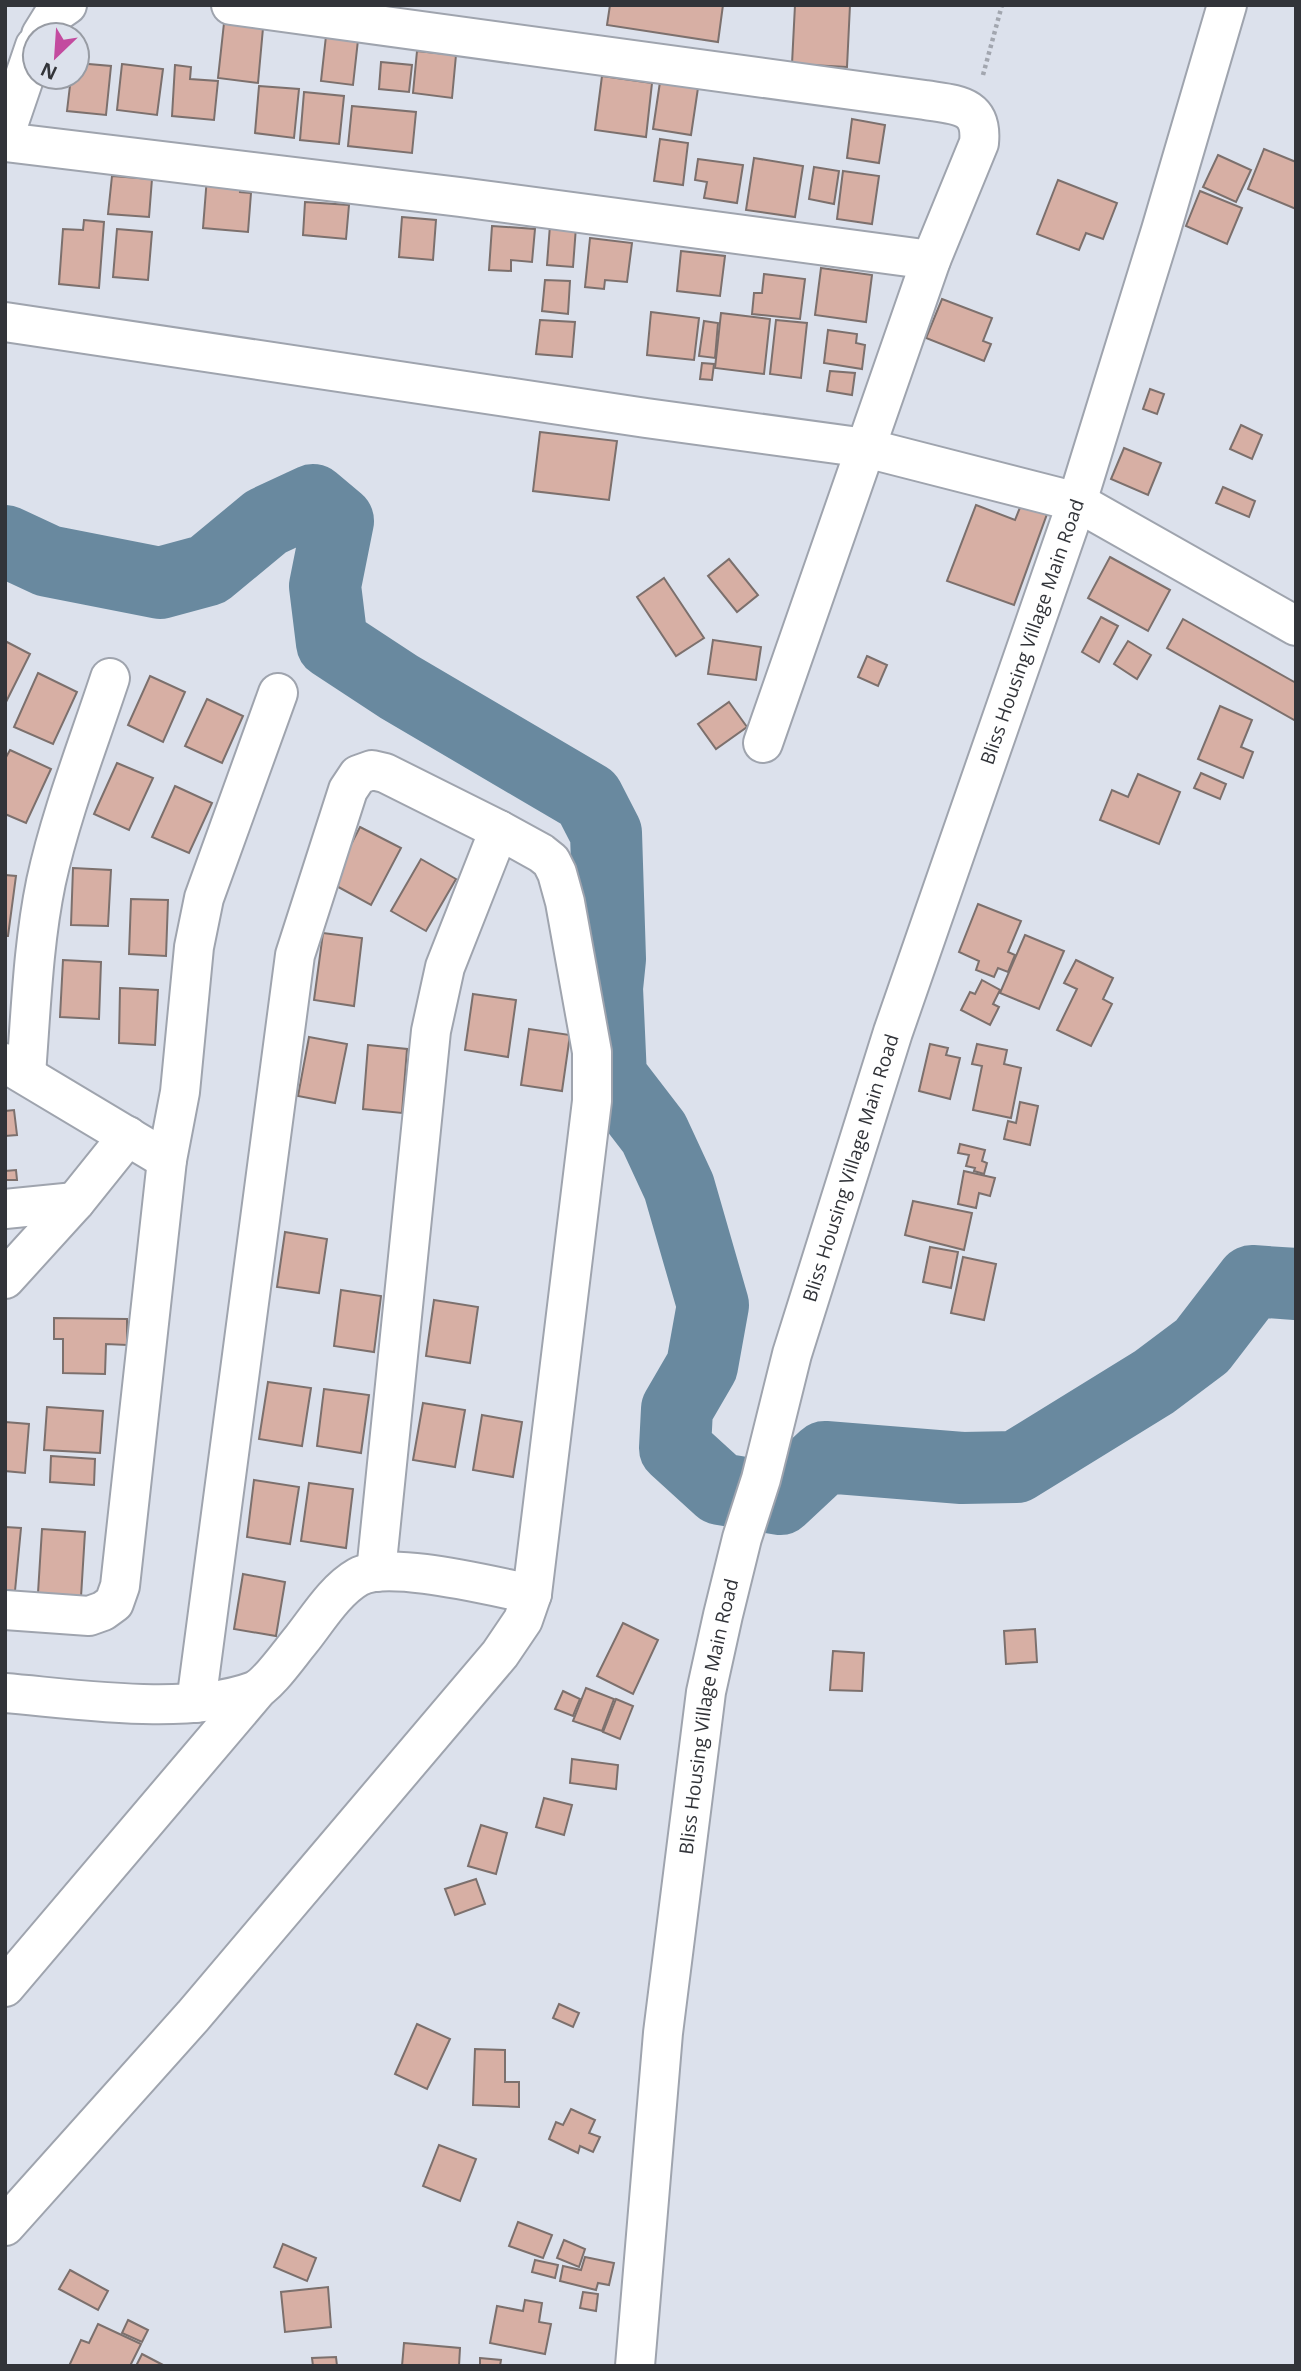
<svg xmlns="http://www.w3.org/2000/svg" width="1301" height="2371" font-family="'Open Sans',sans-serif">
	<rect width="100%" height="100%" fill="#dce1ec"/>
	<g fill="none" stroke-linecap="round" stroke-linejoin="round">
		<polyline stroke="#69899f" stroke-width="72" points="5,541 48,561 160,583 208,570 266,522 313,500 338,521 325,586 332,643 399,687 588,798 606,833 610,959 607,988 611,1077 654,1133 679,1187 713,1305 702,1366 677,1409 675,1448 720,1489 780,1499 825,1457 962,1468 1016,1467 1154,1382 1202,1346 1252,1281 1296,1284"/>
	</g>
	<g fill="#d7afa4" stroke="#7c706d" stroke-width="2">
		<polygon points="610,5 723,5 718,42 607,25"/>
		<polygon points="795,5 850,5 847,67 792,64"/>
		<polygon points="224,23 263,28 258,83 218,78"/>
		<polygon points="326,36 358,40 353,85 321,81"/>
		<polygon points="417,51 456,55 452,98 413,93"/>
		<polygon points="381,62 412,65 409,92 379,89"/>
		<polygon points="77,63 111,66 106,115 67,111 71,77 77,77"/>
		<polygon points="122,64 163,69 157,115 117,110"/>
		<polygon points="175,65 191,67 190,79 218,81 214,120 172,116"/>
		<polygon points="602,76 652,83 646,137 595,130"/>
		<polygon points="660,82 698,88 691,135 653,129"/>
		<polygon points="259,86 299,89 294,138 255,133"/>
		<polygon points="304,92 344,96 339,144 300,140"/>
		<polygon points="352,106 416,112 412,153 348,146"/>
		<polygon points="852,119 885,125 879,163 847,158"/>
		<polygon points="660,139 688,143 683,185 654,181"/>
		<polygon points="1264,149 1296,162 1296,209 1248,189"/>
		<polygon points="1218,155 1251,170 1236,202 1203,187"/>
		<polygon points="754,158 803,166 795,217 746,210"/>
		<polygon points="698,159 743,165 737,203 704,198 707,182 695,180"/>
		<polygon points="814,167 839,171 834,204 809,199"/>
		<polygon points="843,171 879,176 872,224 837,219"/>
		<polygon points="112,176 152,179 149,217 108,214"/>
		<polygon points="207,177 241,180 240,192 251,193 248,232 203,228"/>
		<polygon points="1058,180 1117,203 1103,239 1086,233 1079,250 1037,234"/>
		<polygon points="1200,191 1242,208 1227,244 1186,226"/>
		<polygon points="305,202 349,205 346,239 303,235"/>
		<polygon points="402,217 436,220 433,260 399,257"/>
		<polygon points="84,220 104,222 99,288 59,284 63,229 83,230"/>
		<polygon points="550,225 576,227 573,267 547,265"/>
		<polygon points="492,226 535,229 532,262 511,260 511,271 489,270"/>
		<polygon points="117,229 152,232 148,280 113,277"/>
		<polygon points="590,238 632,243 627,282 605,280 604,289 585,287"/>
		<polygon points="681,251 725,256 720,296 677,291"/>
		<polygon points="821,268 872,275 866,322 815,315"/>
		<polygon points="764,274 805,279 800,319 752,314 754,293 762,293"/>
		<polygon points="545,280 570,281 568,314 542,311"/>
		<polygon points="942,299 992,318 983,341 991,344 984,361 926,338"/>
		<polygon points="651,312 699,318 694,360 647,355"/>
		<polygon points="721,313 770,319 764,374 715,368"/>
		<polygon points="540,320 575,322 572,357 536,354"/>
		<polygon points="776,320 807,323 801,378 770,374"/>
		<polygon points="704,321 718,323 715,358 699,356"/>
		<polygon points="828,330 857,334 856,343 865,345 862,369 824,363"/>
		<polygon points="702,363 714,364 712,380 700,379"/>
		<polygon points="830,371 855,373 852,395 827,391"/>
		<polygon points="1150,389 1164,394 1157,414 1143,409"/>
		<polygon points="1241,425 1262,435 1252,459 1230,449"/>
		<polygon points="540,432 617,441 609,500 533,491"/>
		<polygon points="1124,448 1161,463 1148,495 1111,479"/>
		<polygon points="1223,487 1255,501 1249,517 1216,503"/>
		<polygon points="976,505 1015,520 1021,505 1047,514 1014,605 947,581"/>
		<polygon points="1110,557 1170,590 1148,631 1088,598"/>
		<polygon points="729,559 758,595 737,612 708,576"/>
		<polygon points="664,578 704,638 676,656 637,597"/>
		<polygon points="1101,617 1118,626 1099,662 1082,652"/>
		<polygon points="1183,619 1296,683 1296,721 1167,648"/>
		<polygon points="713,640 761,647 756,680 708,674"/>
		<polygon points="5,641 30,654 5,704"/>
		<polygon points="1128,641 1151,655 1137,679 1114,664"/>
		<polygon points="867,656 887,665 878,686 858,677"/>
		<polygon points="38,673 77,692 53,744 14,727"/>
		<polygon points="150,676 185,692 163,742 128,725"/>
		<polygon points="207,699 243,716 222,763 185,746"/>
		<polygon points="729,702 747,727 716,749 698,724"/>
		<polygon points="1220,706 1252,720 1241,747 1253,752 1243,778 1198,759"/>
		<polygon points="10,750 51,769 26,823 5,814 5,759"/>
		<polygon points="117,763 153,778 129,830 94,814"/>
		<polygon points="1201,773 1226,784 1220,799 1194,788"/>
		<polygon points="1138,774 1180,792 1159,844 1100,820 1112,790 1128,797"/>
		<polygon points="175,786 212,803 189,853 152,837"/>
		<polygon points="360,827 401,848 371,905 331,883"/>
		<polygon points="421,859 456,879 426,931 391,911"/>
		<polygon points="73,868 111,870 108,926 71,925"/>
		<polygon points="5,875 16,876 8,936 5,936"/>
		<polygon points="131,899 168,900 166,956 129,954"/>
		<polygon points="978,904 1021,921 1008,952 1015,955 1008,972 998,968 994,977 976,970 979,961 959,952"/>
		<polygon points="323,933 362,938 354,1006 314,1000"/>
		<polygon points="1025,935 1064,951 1039,1009 1000,993"/>
		<polygon points="63,960 101,962 99,1019 60,1017"/>
		<polygon points="1076,960 1113,978 1103,999 1112,1004 1091,1046 1057,1030 1077,989 1064,983"/>
		<polygon points="982,980 1000,990 993,1004 999,1007 990,1025 961,1010 970,992 975,994"/>
		<polygon points="120,988 158,990 155,1045 119,1043"/>
		<polygon points="473,994 516,1000 508,1057 465,1050"/>
		<polygon points="529,1029 570,1035 562,1091 521,1085"/>
		<polygon points="309,1037 347,1044 335,1103 298,1096"/>
		<polygon points="930,1044 948,1048 946,1055 960,1058 950,1099 919,1091"/>
		<polygon points="977,1044 1007,1050 1004,1064 1021,1068 1011,1118 973,1110 982,1066 972,1064"/>
		<polygon points="368,1045 407,1049 402,1113 363,1109"/>
		<polygon points="1020,1102 1038,1106 1030,1145 1004,1139 1008,1121 1016,1123"/>
		<polygon points="14,1110 17,1135 5,1136 5,1111"/>
		<polygon points="960,1144 985,1150 982,1161 987,1163 984,1174 974,1171 975,1168 966,1166 969,1155 958,1153"/>
		<polygon points="16,1170 17,1180 5,1180 5,1171"/>
		<polygon points="964,1171 995,1178 990,1196 979,1193 976,1208 958,1204"/>
		<polygon points="913,1201 972,1213 964,1250 905,1235"/>
		<polygon points="285,1232 327,1239 319,1293 277,1287"/>
		<polygon points="930,1247 958,1252 951,1288 923,1282"/>
		<polygon points="963,1257 996,1264 984,1320 951,1313"/>
		<polygon points="341,1290 381,1296 374,1352 334,1346"/>
		<polygon points="434,1300 478,1307 470,1363 426,1356"/>
		<polygon points="54,1318 127,1319 127,1345 106,1344 105,1374 63,1373 63,1339 54,1339"/>
		<polygon points="268,1382 311,1388 302,1446 259,1439"/>
		<polygon points="324,1389 369,1395 361,1453 317,1446"/>
		<polygon points="423,1403 465,1410 455,1467 413,1460"/>
		<polygon points="47,1407 103,1411 100,1453 44,1450"/>
		<polygon points="482,1415 522,1422 513,1477 473,1470"/>
		<polygon points="5,1422 29,1424 25,1473 5,1471"/>
		<polygon points="51,1456 95,1459 94,1485 50,1482"/>
		<polygon points="254,1480 299,1487 290,1544 247,1537"/>
		<polygon points="309,1483 353,1489 346,1548 301,1541"/>
		<polygon points="5,1527 21,1528 15,1591 5,1590"/>
		<polygon points="42,1529 85,1532 81,1597 38,1593"/>
		<polygon points="243,1574 285,1582 276,1636 234,1629"/>
		<polygon points="623,1623 658,1640 633,1694 597,1676"/>
		<polygon points="1035,1629 1037,1662 1006,1664 1004,1631"/>
		<polygon points="833,1651 864,1653 862,1691 830,1690"/>
		<polygon points="586,1688 614,1699 602,1731 573,1721"/>
		<polygon points="563,1691 580,1699 573,1716 555,1709"/>
		<polygon points="616,1699 633,1706 620,1739 603,1732"/>
		<polygon points="572,1759 618,1765 616,1789 570,1783"/>
		<polygon points="544,1798 572,1805 564,1835 536,1827"/>
		<polygon points="481,1825 507,1833 496,1874 468,1866"/>
		<polygon points="476,1879 485,1904 455,1915 445,1889"/>
		<polygon points="559,2004 579,2013 573,2027 553,2018"/>
		<polygon points="417,2024 450,2039 427,2089 395,2074"/>
		<polygon points="475,2049 505,2050 505,2082 519,2082 519,2107 473,2105"/>
		<polygon points="571,2109 595,2120 589,2133 600,2137 593,2152 580,2146 578,2153 549,2139 556,2122 563,2125"/>
		<polygon points="439,2145 476,2159 460,2201 423,2186"/>
		<polygon points="518,2222 552,2235 543,2258 509,2246"/>
		<polygon points="564,2240 585,2249 579,2267 557,2258"/>
		<polygon points="283,2244 316,2258 307,2281 274,2267"/>
		<polygon points="585,2257 614,2263 609,2285 598,2283 596,2290 560,2281 563,2266 581,2270"/>
		<polygon points="535,2260 558,2265 555,2278 532,2272"/>
		<polygon points="70,2270 108,2291 98,2310 59,2289"/>
		<polygon points="328,2287 331,2327 285,2332 281,2292"/>
		<polygon points="583,2292 598,2294 596,2311 580,2308"/>
		<polygon points="525,2300 542,2303 539,2322 551,2324 545,2354 490,2343 497,2306 523,2311"/>
		<polygon points="128,2320 148,2330 142,2342 122,2333"/>
		<polygon points="98,2324 141,2344 130,2366 69,2366 81,2340 89,2343"/>
		<polygon points="404,2343 460,2348 459,2366 402,2366"/>
		<polygon points="142,2354 165,2366 136,2366"/>
		<polygon points="336,2357 337,2366 313,2366 312,2358"/>
		<polygon points="480,2358 501,2360 500,2366 480,2366"/>
	</g>
	<g fill="none" stroke-linecap="round" stroke-linejoin="round">
		<g stroke="#9fa4ae" stroke-width="42">
			<g id="minor">
				<path d="M231,5L925,100C956,105 983,104 979,143L931,260L763,743"/>
				<polyline points="41,35 54,14 67,5"/>
				<polyline points="5,134 35,46"/>
				<polyline points="5,142 460,197 931,260"/>
				<polyline points="5,322 646,418 866,448 1077,502 1296,626"/>
				<polyline points="5,1063 167,1160"/>
				<path d="M26,1074C31,1010 33,945 46,882C61,813 88,745 110,678"/>
				<polyline points="5,1209 75,1202"/>
				<polyline points="5,1279 75,1202 128,1136"/>
				<polyline points="376,1572 431,1031 445,967 499,830"/>
				<polyline points="5,1610 89,1616 103,1611 114,1603 120,1586 167,1160 180,1092 194,947 204,898 278,693"/>
				<path d="M5,1693C77,1699 187,1716 254,1691C268,1685 290,1653 301,1640C317,1620 335,1590 358,1577C390,1560 494,1587 532,1594"/>
				<polyline points="5,1987 258,1689"/>
				<polyline points="5,2226 193,2016 500,1654 523,1620 532,1594 592,1101 592,1052 565,902 557,873 551,861 541,853 499,830 385,773 372,770 358,775 348,790 295,955 196,1703"/>
				<path id="s1" d="M635,2366L663,2033L706,1692L723,1615L742,1538L761,1479L792,1354L893,1032L1077,502L1161,230L1227,5"/>
			</g>
		</g>
		<polyline stroke="#a2a6af" stroke-width="4.5" stroke-dasharray="3.5 3.5" stroke-linecap="butt" points="983,75 1002,5"/>
		<use href="#minor" stroke="#fff" stroke-width="38"/>
	</g>
	<g text-anchor="middle" stroke-width="6" stroke-linejoin="round" paint-order="stroke">
		<g font-size="19" fill="#323439" stroke="#dce1ec">
			<text dy="7" stroke="none"><textPath href="#s1" startOffset="1788">Bliss Housing Village Main Road</textPath></text>
			<text dy="7" stroke="none"><textPath href="#s1" startOffset="1222">Bliss Housing Village Main Road</textPath></text>
			<text dy="7" stroke="none"><textPath href="#s1" startOffset="654">Bliss Housing Village Main Road</textPath></text>
		</g>
	</g>
	<rect width="1301" height="2371" fill="none" stroke="#323439" stroke-width="14"/>
	<g transform="translate(56 56) rotate(205)"><circle r="33" fill="#dce1ec" stroke="#989ca4" stroke-width="2"/>
	<path d="M0-5L12 26L0 18L-12 26Z" fill="#c34b9f"/>
	<text y="-10" font-size="19" font-weight="bold" text-anchor="middle" fill="#323439">N</text>
	</g>
</svg>
